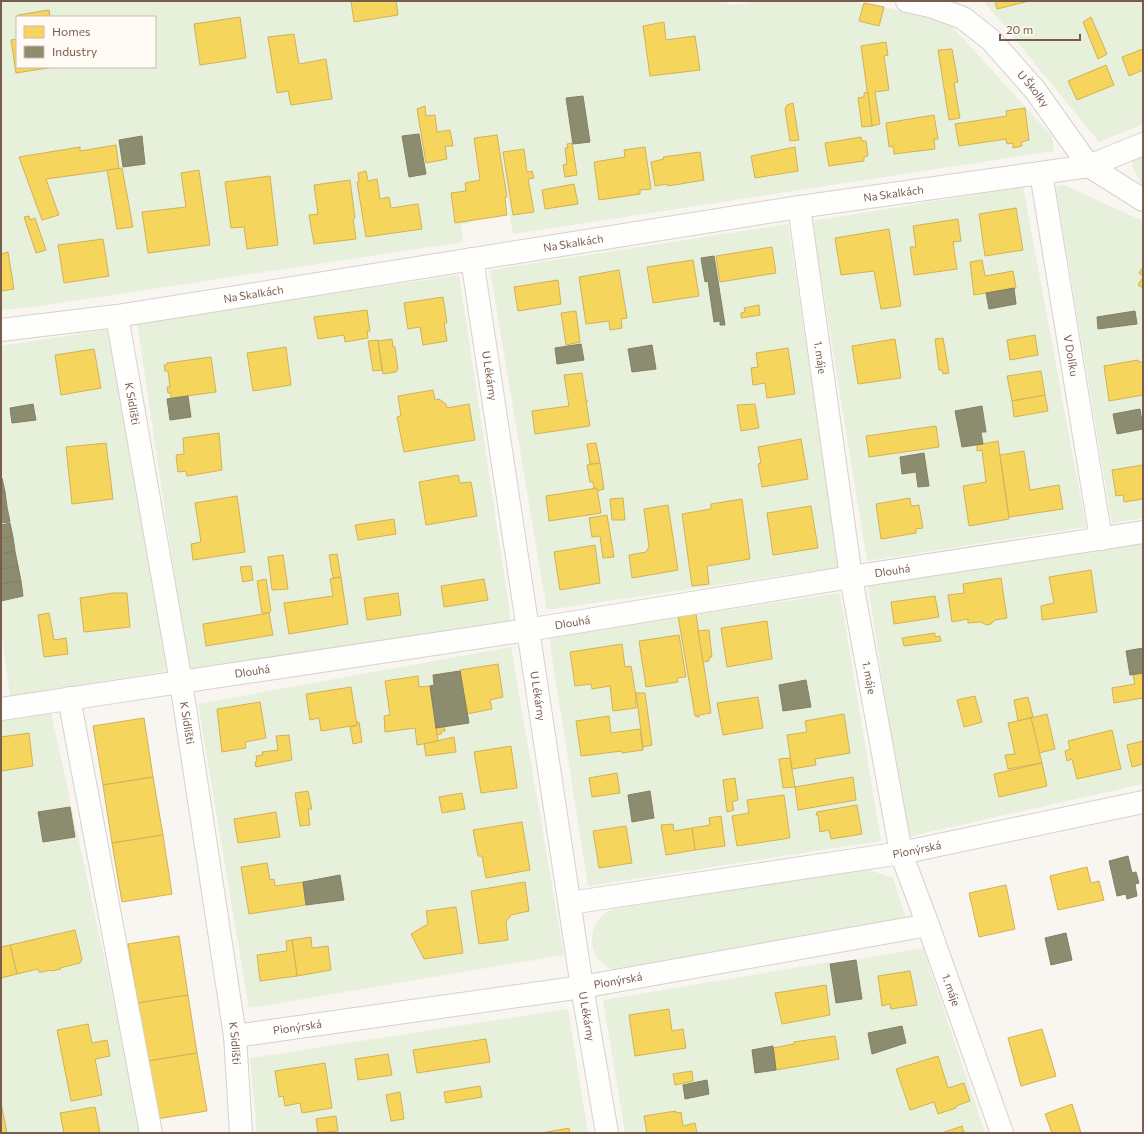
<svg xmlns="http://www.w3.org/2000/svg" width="1144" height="1134" font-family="Commissioner,sans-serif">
	<rect width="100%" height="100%" fill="#f9f5f0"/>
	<g fill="#e7f0db" fill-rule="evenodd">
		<path d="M1,1H722L731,5L749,3L750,1H851L946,20L1052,136L1054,151L513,234L496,135L473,139L480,186L465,193L470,223L461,224L463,242L33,307L1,310ZM17,17H155V67H17Z"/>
		<polygon points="984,1 1143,1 1143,124 1099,142 986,4"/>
		<polygon points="1143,154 1143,187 1133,167 1132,159"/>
		<polygon points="1064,185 1143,221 1143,518 1112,523 1058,200 1056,186"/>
		<polygon points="1023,187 1086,527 867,561 812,221"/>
		<polygon points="788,224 839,567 547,610 490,270"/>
		<polygon points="459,275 511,620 189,673 137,322"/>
		<polygon points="111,329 167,671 10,696 1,630 1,601 23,596 1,472 1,346"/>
		<polygon points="1143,543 1143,784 907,837 868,586"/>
		<polygon points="840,593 881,841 588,886 549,637"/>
		<polygon points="511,647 564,955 249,1008 198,704"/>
		<polygon points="51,712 142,1133 7,1133 1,1103 1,720"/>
		<path d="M861,867L893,878L907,921L623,973C616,971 609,969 603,964C587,951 589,924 605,913C609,910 615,909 620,908Z"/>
		<polygon points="923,948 985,1133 625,1133 603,1000 829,962 835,1003 862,997 856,960"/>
		<polygon points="568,1009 588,1133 257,1133 250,1058"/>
	</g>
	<g fill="#f6d55c" stroke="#d1b158">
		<polygon points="351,1 396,1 398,15 354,22"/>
		<polygon points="995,1 1029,1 997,9"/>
		<polygon points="864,3 884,7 879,26 859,21"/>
		<polygon points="49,10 50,17 18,17 18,15"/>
		<polygon points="240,17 246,58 200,65 194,24"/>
		<polygon points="1091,17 1107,54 1098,59 1083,22"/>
		<polygon points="664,22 666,40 695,36 700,70 650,76 643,26"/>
		<polygon points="294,34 299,64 326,59 332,99 291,105 288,91 277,93 268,37"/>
		<polygon points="17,39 17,67 54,67 16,73 11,40"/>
		<polygon points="886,42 888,55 884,56 889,90 875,92 880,124 872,126 861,46"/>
		<polygon points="952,49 958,82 954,83 960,118 949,120 938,50"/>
		<polygon points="1143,49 1143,70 1129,76 1122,57"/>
		<polygon points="1106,65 1114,85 1077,100 1068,81"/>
		<polygon points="868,92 872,126 862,127 858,98 864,97 864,93"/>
		<polygon points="793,103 799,140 790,141 785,109 787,105"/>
		<polygon points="425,106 426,116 435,115 437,132 450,130 453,146 445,146 447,159 426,163 417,109"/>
		<polygon points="1025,108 1029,140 1021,142 1022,146 1013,148 1013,143 1007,144 1006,139 959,146 955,124 1007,116 1006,111"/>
		<polygon points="934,115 938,139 934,139 935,149 894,154 893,146 889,147 886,123"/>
		<polygon points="497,135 507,197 505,197 507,215 455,223 451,193 466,191 465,183 480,180 474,138"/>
		<polygon points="861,137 862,141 866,141 868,156 864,157 864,161 829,166 825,143"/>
		<polygon points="572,143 577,175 565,177 563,165 567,164 565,148 568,148 567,144"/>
		<polygon points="116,145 119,169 46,179 59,215 42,220 19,157 80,147 80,151"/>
		<polygon points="645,147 651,189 640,190 640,194 599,200 594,162 625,157 624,150"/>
		<polygon points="795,147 798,171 755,178 751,156"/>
		<polygon points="524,149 527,172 532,171 534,178 528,179 534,212 513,215 503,152"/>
		<polygon points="700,152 704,180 668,186 667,184 655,186 651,162 664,159 663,157"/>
		<polygon points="122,168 133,227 117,229 107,170"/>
		<polygon points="199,170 210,245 148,253 142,212 186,207 181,173"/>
		<polygon points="366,171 368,181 377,179 380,199 389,197 391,208 418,204 422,229 366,237 357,182 359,182 358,173"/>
		<polygon points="270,176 278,245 247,249 244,227 231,228 225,182"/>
		<polygon points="350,180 355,218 353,219 356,239 314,244 309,215 318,214 314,185"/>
		<polygon points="574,184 578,204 545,209 542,190"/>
		<polygon points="1016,208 1023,250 985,256 979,214"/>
		<polygon points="29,216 30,220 35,218 46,250 36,253 24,217"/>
		<polygon points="958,219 961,241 953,242 957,269 914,275 910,247 916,247 913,226"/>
		<polygon points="889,229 901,306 881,309 874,271 841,275 835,238"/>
		<polygon points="103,239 109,276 64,283 58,245"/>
		<polygon points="772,247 776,273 720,282 716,256"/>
		<polygon points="8,252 14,289 1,291 1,254"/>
		<polygon points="693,260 699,296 653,303 647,267"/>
		<polygon points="982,260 985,276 1013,271 1016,288 974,295 970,262"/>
		<polygon points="1143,267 1143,276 1139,273"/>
		<polygon points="619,270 627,318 621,319 622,328 610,330 609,321 586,324 579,277"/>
		<polygon points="1143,277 1143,288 1138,285"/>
		<polygon points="558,280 561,304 518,311 514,287"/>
		<polygon points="443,297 447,323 444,323 447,341 423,345 420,327 408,329 404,303"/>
		<polygon points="759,305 760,315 741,318 741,313 745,312 744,308"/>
		<polygon points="367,310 370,331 367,331 368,338 345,342 344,335 318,339 314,317"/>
		<polygon points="576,311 580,342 566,345 561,313"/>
		<polygon points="1035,335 1038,355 1010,360 1007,340"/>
		<polygon points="943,338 949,373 943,374 942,370 939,370 935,339"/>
		<polygon points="392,339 393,347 395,347 398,369 396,372 383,374 378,341"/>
		<polygon points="895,339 901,378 858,384 852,346"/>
		<polygon points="378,340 382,370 373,371 368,341"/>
		<polygon points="286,347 291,385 253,391 247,353"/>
		<polygon points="788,348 795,394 767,398 765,383 753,385 751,368 758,367 756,353"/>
		<polygon points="94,349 101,388 61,395 55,355"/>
		<polygon points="211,357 216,392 171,398 171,393 168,393 167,387 170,387 168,371 165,371 164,365 167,365 167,363"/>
		<polygon points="1138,360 1139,362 1143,362 1143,395 1109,401 1104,366"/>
		<polygon points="1041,371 1045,395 1012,401 1007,376"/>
		<polygon points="582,373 586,400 588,401 586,401 590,426 535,434 532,411 569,406 564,375"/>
		<polygon points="433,390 435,400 439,399 446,404 447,408 469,404 475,440 404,452 397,417 401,416 398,396"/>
		<polygon points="1045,395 1048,411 1014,417 1012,401"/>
		<polygon points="755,404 759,428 741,431 737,405"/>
		<polygon points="936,426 939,447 869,457 866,436"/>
		<polygon points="219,433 222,470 187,476 186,471 178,472 176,455 184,454 183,438"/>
		<polygon points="801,439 808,479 762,487 758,464 761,463 758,447"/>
		<polygon points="998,441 1009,519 969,526 963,486 986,482 982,450 977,451 977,445"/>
		<polygon points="106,443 113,499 72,504 66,447"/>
		<polygon points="596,443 600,463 590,464 587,444"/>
		<polygon points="1024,451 1030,490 1059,485 1063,509 1009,517 1000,455"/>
		<polygon points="600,463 604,489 597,491 597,488 594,488 593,482 590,482 587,465"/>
		<polygon points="1143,465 1143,499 1124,502 1123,495 1116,496 1112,470"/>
		<polygon points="458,475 460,483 471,482 477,516 426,525 419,482"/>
		<polygon points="597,488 601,513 549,521 546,496"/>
		<polygon points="237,496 245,552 193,560 191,544 201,542 195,503"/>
		<polygon points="623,498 625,520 612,520 610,499"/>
		<polygon points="910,498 911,506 919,505 923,528 916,529 916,533 881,539 876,504"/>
		<polygon points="742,499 750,559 707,566 709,584 692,586 682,514 711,509 711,504"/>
		<polygon points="668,505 678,570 632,578 629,555 646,552 649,547 644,509"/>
		<polygon points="811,506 818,548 773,555 767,513"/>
		<polygon points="607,515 614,557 603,558 600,536 592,537 589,518"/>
		<polygon points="394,519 396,534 358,540 355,525"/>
		<polygon points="595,545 600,583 560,590 554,552"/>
		<polygon points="337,554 341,577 333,578 329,555"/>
		<polygon points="283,555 288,589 272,590 268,557"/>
		<polygon points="251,566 253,580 243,582 240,567"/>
		<polygon points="1091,570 1097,612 1042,620 1041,606 1054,603 1049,577"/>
		<polygon points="341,577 348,624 289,634 284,603 333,596 330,579"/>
		<polygon points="1001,578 1007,618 995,620 991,624 986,625 981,622 968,623 968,619 952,622 948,595 964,593 963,584"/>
		<polygon points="266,579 271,611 269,613 262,613 257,581"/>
		<polygon points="484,579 488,600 444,607 441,586"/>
		<polygon points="113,593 127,593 130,627 84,632 80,598"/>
		<polygon points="398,593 401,615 367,620 364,598"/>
		<polygon points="935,596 939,617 894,624 891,602"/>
		<polygon points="49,613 54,640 66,638 68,654 44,657 38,615"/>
		<polygon points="269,613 273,635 206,646 203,624"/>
		<polygon points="693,613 696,614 711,713 699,715 699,717 697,717 697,716 695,716 678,616 680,615"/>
		<polygon points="767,621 772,659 727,667 721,628"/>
		<polygon points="709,630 712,657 709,657 709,661 703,662 698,631"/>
		<polygon points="935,633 935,637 940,636 941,641 904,646 902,638"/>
		<polygon points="679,635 686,677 677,678 678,682 646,687 639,641"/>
		<polygon points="622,644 625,667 631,666 636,696 636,708 613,711 610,686 592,689 591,684 575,686 570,652"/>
		<polygon points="498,664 503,697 490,700 492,709 467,714 460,670"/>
		<polygon points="1143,673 1143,698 1114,703 1112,688 1135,684 1133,675"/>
		<polygon points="418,676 419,687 430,686 438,741 417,745 415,728 385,732 384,716 390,715 385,681"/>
		<polygon points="351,687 357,725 321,731 319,718 310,720 306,694"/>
		<polygon points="636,693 645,693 652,745 643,747"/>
		<polygon points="975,696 982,722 964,727 957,700"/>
		<polygon points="758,697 763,728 723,735 717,703"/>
		<polygon points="1028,697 1033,717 1018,721 1014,700"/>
		<polygon points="260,702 266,738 245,742 246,748 222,752 217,709"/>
		<polygon points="844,714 850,753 815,759 816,765 792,769 787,735 807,732 805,721"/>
		<polygon points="1047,714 1055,749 1039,753 1031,718"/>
		<polygon points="609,716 611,733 640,729 643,750 622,753 622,751 581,756 576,721"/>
		<polygon points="144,718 153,777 103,785 93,726"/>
		<polygon points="1031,718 1042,763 1008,769 1005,755 1015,754 1008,723"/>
		<polygon points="357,722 359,722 362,742 353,744 350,727 357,725"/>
		<polygon points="444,726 445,731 442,731 441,734 437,735 436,728"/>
		<polygon points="1112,730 1121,769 1077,779 1072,759 1067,761 1065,751 1070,749 1068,741"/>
		<polygon points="29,733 33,766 1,771 1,737"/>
		<polygon points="289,735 292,760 256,767 255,762 257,761 256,756 263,755 262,752 278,750 276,736"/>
		<polygon points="454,737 456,752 426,756 424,744"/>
		<polygon points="1143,741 1143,764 1132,767 1127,745"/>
		<polygon points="511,746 517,788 481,793 474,752"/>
		<polygon points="790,758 795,787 783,788 779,759"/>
		<polygon points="1042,763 1047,786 999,797 994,774"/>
		<polygon points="617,773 620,793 592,797 589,778"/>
		<polygon points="153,777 163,835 112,843 103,785"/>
		<polygon points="853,777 856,800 798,810 795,787"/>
		<polygon points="735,778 738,800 732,802 734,810 727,812 723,780"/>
		<polygon points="308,791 312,809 308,809 310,825 300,826 295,793"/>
		<polygon points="462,793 465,809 442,813 439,797"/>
		<polygon points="784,795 790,838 737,846 732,816 749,813 747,800"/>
		<polygon points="857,805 862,834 831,839 829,830 820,832 818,815 816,815 817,812"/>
		<polygon points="276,812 280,837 238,843 234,819"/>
		<polygon points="721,816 725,846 695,850 692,828 710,825 709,818"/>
		<polygon points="522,822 530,870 486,878 482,856 478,856 473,830"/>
		<polygon points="673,824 674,831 692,828 695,850 666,855 661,825"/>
		<polygon points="626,826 632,863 599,868 593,831"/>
		<polygon points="163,835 172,894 122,902 112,843"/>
		<polygon points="267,863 270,880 274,879 275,886 303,882 306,905 249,914 241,867"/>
		<polygon points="1087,867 1091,883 1099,881 1104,900 1058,910 1050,876"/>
		<polygon points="525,882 529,911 511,915 506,922 508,940 479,944 471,891"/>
		<polygon points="1006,885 1015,929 979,937 969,893"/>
		<polygon points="456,907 463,953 424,959 411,934 428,924 426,911"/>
		<polygon points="75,930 82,959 80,963 60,968 61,969 51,971 51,970 42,972 39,972 38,969 17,974 10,945"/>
		<polygon points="179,936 188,995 138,1003 128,944"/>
		<polygon points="311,937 312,948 328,946 331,970 297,976 292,940"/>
		<polygon points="292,940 297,976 260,981 257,955 287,951 286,941"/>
		<polygon points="10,945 17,974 1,978 1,947"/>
		<polygon points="910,971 917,1005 891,1009 890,1004 882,1006 878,976"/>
		<polygon points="826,985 830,1015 782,1024 775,993"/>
		<polygon points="188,995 197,1053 148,1061 138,1003"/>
		<polygon points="669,1009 672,1031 683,1029 686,1048 635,1056 629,1015"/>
		<polygon points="88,1024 92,1043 107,1040 110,1056 95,1059 102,1095 71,1101 57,1030"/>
		<polygon points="1042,1029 1056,1076 1021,1086 1008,1038"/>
		<polygon points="835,1036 839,1059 776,1070 773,1048 794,1044 794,1042"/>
		<polygon points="486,1039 490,1062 417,1073 413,1050"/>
		<polygon points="197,1053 207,1111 156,1119 148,1061"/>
		<polygon points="388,1054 392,1075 358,1080 355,1059"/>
		<polygon points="938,1056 948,1088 964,1083 970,1101 956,1106 956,1108 938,1114 934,1102 910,1110 896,1069"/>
		<polygon points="325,1063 332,1108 302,1113 300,1103 285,1106 283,1096 279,1097 275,1071"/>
		<polygon points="692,1071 693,1081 675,1085 673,1074"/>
		<polygon points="480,1086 482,1097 446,1103 444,1092"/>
		<polygon points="400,1092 404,1119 391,1121 386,1095"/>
		<polygon points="1,1103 7,1133 1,1133"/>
		<polygon points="1072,1104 1081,1133 1052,1133 1045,1114"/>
		<polygon points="95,1107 100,1133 64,1133 60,1113"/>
		<polygon points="676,1111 676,1113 681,1112 683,1126 695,1123 697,1133 647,1133 644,1116"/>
		<polygon points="336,1116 338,1131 318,1133 316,1119"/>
		<polygon points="962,1126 964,1133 942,1133"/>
		<polygon points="569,1128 570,1133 542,1133"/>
	</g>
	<g fill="#8c8c6e" stroke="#877e64">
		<polygon points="583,96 590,142 573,144 566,98"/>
		<polygon points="419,134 426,174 409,177 402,136"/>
		<polygon points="142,136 145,164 123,167 119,140"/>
		<polygon points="714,256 725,325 720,325 720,321 714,322 708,281 705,282 701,258"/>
		<polygon points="1014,288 1016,304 989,309 986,293"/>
		<polygon points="1135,311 1137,324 1098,329 1097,317"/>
		<polygon points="581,344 584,360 557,364 555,348"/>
		<polygon points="652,345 656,369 632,372 628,349"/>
		<polygon points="188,396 191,417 170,420 167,399"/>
		<polygon points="33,404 36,420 12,423 10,408"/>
		<polygon points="982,406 986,432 981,432 983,444 962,447 955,411"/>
		<polygon points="1140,409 1143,429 1117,434 1113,414"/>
		<polygon points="924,453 929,486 918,487 916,472 902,474 900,457"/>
		<polygon points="1,478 2,478 5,492 1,493"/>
		<polygon points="5,492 7,507 1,508 1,493"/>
		<polygon points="7,507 10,522 1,523 1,508"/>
		<polygon points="10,523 13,537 1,538 1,525"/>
		<polygon points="13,537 15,551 1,554 1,538"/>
		<polygon points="15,551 18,566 1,569 1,554"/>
		<polygon points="18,566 21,581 1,584 1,569"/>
		<polygon points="21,581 23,596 1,601 1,584"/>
		<polygon points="1143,648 1143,673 1130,675 1126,651"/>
		<polygon points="460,671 469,723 436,728 430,686 434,685 433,675"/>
		<polygon points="806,680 811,707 783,711 779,685"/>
		<polygon points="650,791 654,818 632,822 628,795"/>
		<polygon points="70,807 75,837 43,842 38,812"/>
		<polygon points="1128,856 1132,873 1136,872 1139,883 1135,884 1137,896 1127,899 1126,894 1117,896 1109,861"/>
		<polygon points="340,875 344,900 306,905 303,882"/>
		<polygon points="1066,933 1072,960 1051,965 1045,938"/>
		<polygon points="856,960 862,999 836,1003 830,964"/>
		<polygon points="902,1026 906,1043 872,1054 868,1033"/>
		<polygon points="773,1046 776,1070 755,1073 752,1050"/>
		<polygon points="707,1080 709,1094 685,1099 683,1085"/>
	</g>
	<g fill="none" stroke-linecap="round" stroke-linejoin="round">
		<g stroke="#d7d1cb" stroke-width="24">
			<g id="minor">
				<path id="s1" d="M907,1L930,6L963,18L991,40L1035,90L1089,166L1143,200"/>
				<path id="s2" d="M1041,173L1101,539"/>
				<path id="s3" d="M799,207L851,577L901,853L928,925L1002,1133"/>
				<path id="s4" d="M472,259L582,987L607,1133"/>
				<path id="s5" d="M117,316L181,682L235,1036L241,1133"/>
				<path id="s6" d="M1,330L117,316L799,207L1089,166L1143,144"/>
				<polyline points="69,698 151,1133"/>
				<path id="s7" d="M1,709L527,630L851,577L1143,532"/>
				<path id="s8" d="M570,903L901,853L1143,802"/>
				<path id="s9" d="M235,1036L582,987L928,925"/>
			</g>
		</g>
		<use href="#minor" stroke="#fefefd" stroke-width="22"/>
	</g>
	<g text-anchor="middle" stroke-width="4" stroke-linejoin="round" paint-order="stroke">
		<g font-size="11" fill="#7a5c4d" stroke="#fffaf3">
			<text dy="4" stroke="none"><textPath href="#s1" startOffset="159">U Školky</textPath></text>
			<text dy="4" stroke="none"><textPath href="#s6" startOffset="903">Na Skalkách</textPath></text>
			<text dy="4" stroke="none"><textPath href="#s6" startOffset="579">Na Skalkách</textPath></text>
			<text dy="4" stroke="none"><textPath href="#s6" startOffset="255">Na Skalkách</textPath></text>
			<text dy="4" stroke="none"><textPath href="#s2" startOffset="185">V Dolíku</textPath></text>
			<text dy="4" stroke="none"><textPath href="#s3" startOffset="152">1. máje</textPath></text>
			<text dy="4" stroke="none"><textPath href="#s4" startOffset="118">U Lékárny</textPath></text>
			<text dy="4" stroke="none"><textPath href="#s5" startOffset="89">K Sídlišti</textPath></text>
			<text dy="4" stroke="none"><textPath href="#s7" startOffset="902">Dlouhá</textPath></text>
			<text dy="4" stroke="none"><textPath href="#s7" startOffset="578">Dlouhá</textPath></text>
			<text dy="4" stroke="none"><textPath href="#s7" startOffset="254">Dlouhá</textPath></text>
			<text dy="4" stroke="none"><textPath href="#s3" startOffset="476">1. máje</textPath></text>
			<text dy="4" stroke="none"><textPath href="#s4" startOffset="442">U Lékárny</textPath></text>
			<text dy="4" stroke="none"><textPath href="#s5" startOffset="413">K Sídlišti</textPath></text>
			<text dy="4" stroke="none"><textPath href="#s8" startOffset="351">Pionýrská</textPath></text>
			<text dy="4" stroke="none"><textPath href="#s9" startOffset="387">Pionýrská</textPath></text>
			<text dy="4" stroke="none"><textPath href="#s3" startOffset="800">1. máje</textPath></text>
			<text dy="4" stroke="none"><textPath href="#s4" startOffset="766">U Lékárny</textPath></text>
			<text dy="4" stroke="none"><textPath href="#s9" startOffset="63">Pionýrská</textPath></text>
			<text dy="4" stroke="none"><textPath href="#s5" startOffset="737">K Sídlišti</textPath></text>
		</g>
	</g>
	<rect width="1144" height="1134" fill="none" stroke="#7a5c4d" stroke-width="4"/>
	<rect x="16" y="16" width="140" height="52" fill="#fffaf3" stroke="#cabbb1"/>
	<rect x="24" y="26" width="20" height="12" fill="#f6d55c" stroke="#cabbb1"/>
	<text x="52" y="36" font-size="12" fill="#7a5c4d">Homes</text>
	<rect x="24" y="46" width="20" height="12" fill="#8c8c6e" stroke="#cabbb1"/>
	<text x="52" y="56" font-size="12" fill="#7a5c4d">Industry</text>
	<path d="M1000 34v6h80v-6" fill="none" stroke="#7a5c4d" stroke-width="2"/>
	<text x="1006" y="34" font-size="12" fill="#7a5c4d" stroke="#fffaf3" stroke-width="3" paint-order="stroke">20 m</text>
</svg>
